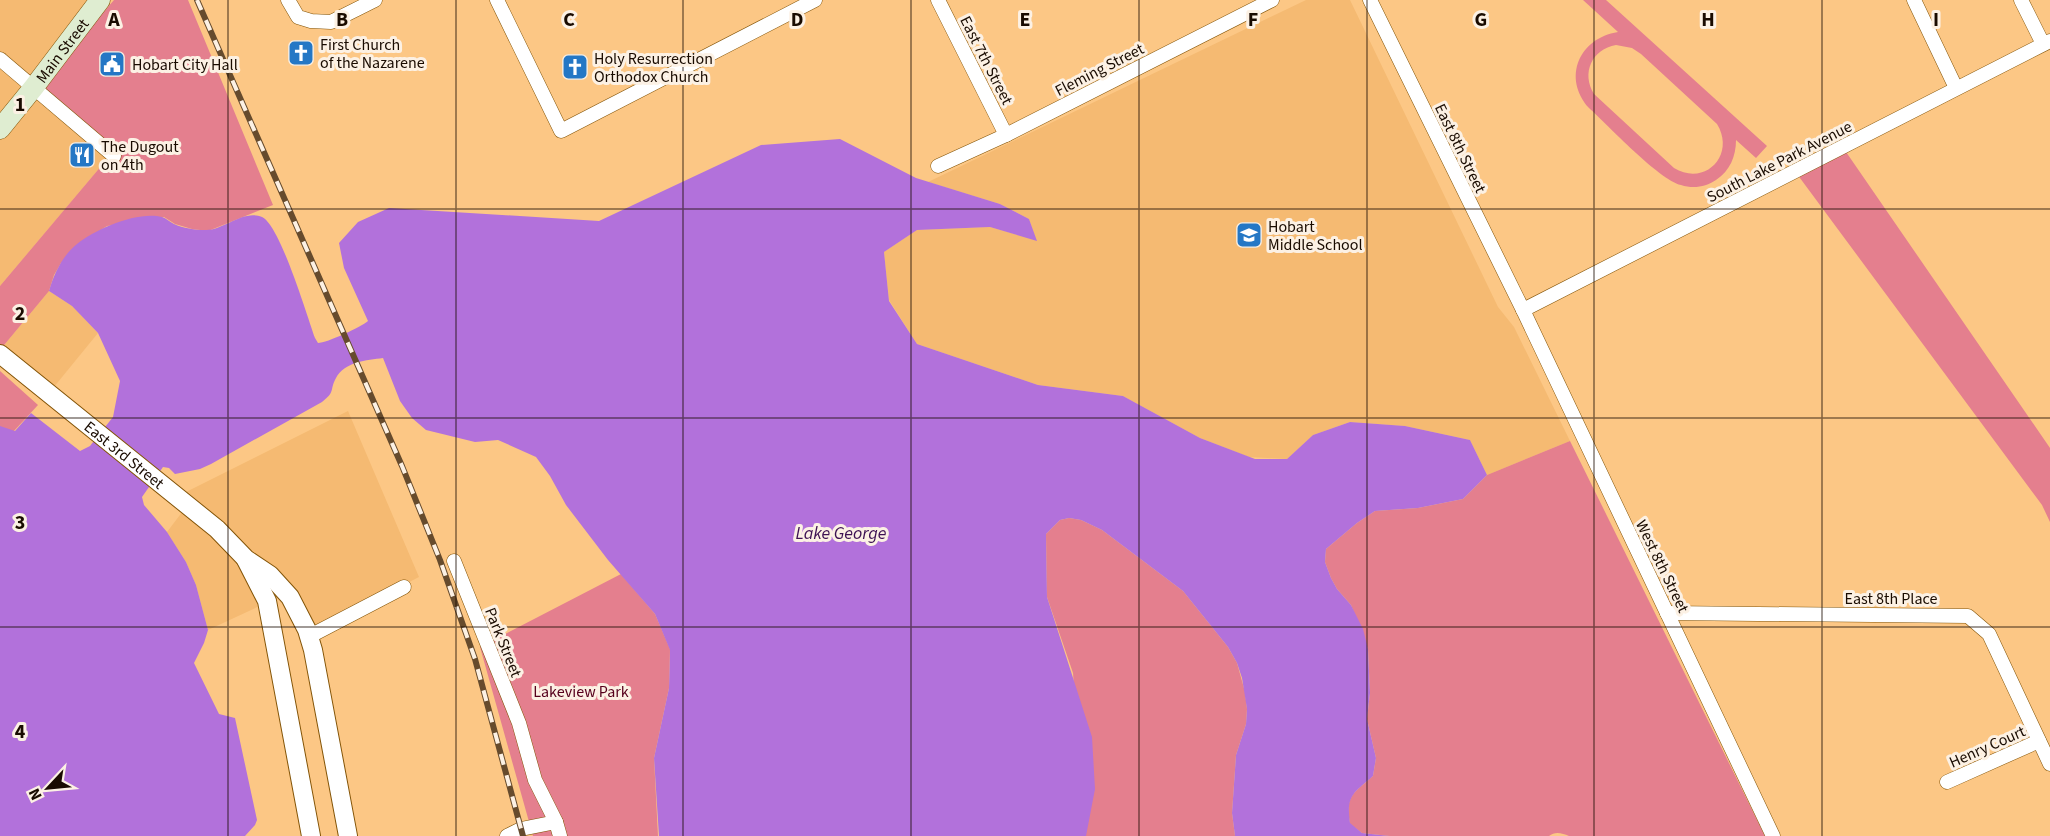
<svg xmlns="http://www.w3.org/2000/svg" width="2050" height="836" font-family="'Source Sans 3',sans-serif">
	<rect width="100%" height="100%" fill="#fcc785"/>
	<g fill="#f5ba72">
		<polygon points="0,0 98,0 0,126"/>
		<polygon points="1306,0 1350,0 1498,307 1514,327 1570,441 1487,475 1470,440 1405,426 1350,422 1313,435 1287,459 1249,457 1200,438 1123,396 1038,385 917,344 889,300 884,252 917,230 990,227 1036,240 1029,219 1000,204 928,182"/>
		<polygon points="38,87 113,152 0,286 0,132"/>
		<polygon points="49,291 72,306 98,333 49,393 0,350"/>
		<polygon points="348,411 419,577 310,633 305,620 178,496"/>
		<polygon points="186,507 219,535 266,603 208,630 196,585 186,562 167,532"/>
	</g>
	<g fill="#e47f8e" fill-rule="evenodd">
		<polygon points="114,0 188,0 273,205 208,231 192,229 175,224 164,217 107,226 77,245 61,263 54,275 49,291 0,350 0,286 113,152 38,87"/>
		<path d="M1583,0H1606L1767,146L1756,158L1736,140C1736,156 1730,171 1716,180C1706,187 1693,189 1681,185C1659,180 1608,125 1589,108C1562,78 1579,38 1618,32ZM1616,45L1632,48L1641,54L1717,124C1736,155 1705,187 1674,168L1594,94C1581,73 1592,49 1616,45Z"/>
		<polygon points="1844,149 2050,448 2050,522 2042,505 1797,174"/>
		<polygon points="0,371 38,405 0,446"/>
		<path d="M1570,441L1765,836H1569C1562,833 1555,831 1549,836H1390L1362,833L1350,824C1345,795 1353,794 1373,776L1376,758L1367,719L1370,693L1368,649L1351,605L1337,589L1331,578L1325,562L1326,549L1357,523L1375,511L1418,508L1463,499L1487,475Z"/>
		<polygon points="1069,518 1081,520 1102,530 1183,591 1228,647 1237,663 1245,692 1247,709 1246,724 1236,755 1232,813 1235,836 1085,836 1073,673 1047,597 1046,534 1060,520"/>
		<polygon points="621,574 655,614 670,649 669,688 654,758 658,836 533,836 480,647"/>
	</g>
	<path fill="#b271db" d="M840,139L916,178L1000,204L1029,219L1037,241L990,227L917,230L884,252L889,301L917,344L1038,385L1123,396L1200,438L1255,459H1287L1313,435L1350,422L1405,426L1470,440L1487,475L1463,499L1418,508L1375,511L1357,523L1326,549L1325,562L1331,578L1337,589L1351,605L1363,629L1368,649L1370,693L1367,719L1376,758L1373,776C1353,794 1346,795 1350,823L1362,833L1390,836H1235L1232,813L1236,755L1246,724L1247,709L1242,678L1237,663L1228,647L1183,591L1102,530L1081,520L1069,518L1060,520L1046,534L1047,597L1092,737L1095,789L1086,836H659L654,758L669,688L670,650L655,614L608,560L566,505L550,476L536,457L498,440L475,442L426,430L412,418L400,401L383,358C367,360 344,362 336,378C329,391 336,391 322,402L211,464L200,469L175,474L169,468L163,467L142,497L144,505L167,532L186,562L196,585L208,630L204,643L194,663L219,714L235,718L257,820L255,825L245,836H0V426L15,431L31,413L80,451L90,446L113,417L120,381L98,333L72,306L49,291C54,274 62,256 77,244C96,229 137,211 162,217C166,218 170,222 174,224C183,228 195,230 205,230C223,231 243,209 262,217C280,225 307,316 315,338L318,343C327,343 361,327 368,321L344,268L339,243L358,222L389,208L599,221L761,145Z"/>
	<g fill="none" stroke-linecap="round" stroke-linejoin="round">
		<g stroke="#835407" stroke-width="15">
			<g id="minor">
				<polyline points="288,0 298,17 311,21 331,22 375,0"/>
				<polyline points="497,0 561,131 815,0"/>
				<polyline points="938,0 1006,135"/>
				<polyline points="1370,0 1523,310 1773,836"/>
				<polyline points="1914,0 1956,88"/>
				<polyline points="2021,0 2043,44"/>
				<polyline points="0,59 114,156"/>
				<polyline points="938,166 1006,135 1272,0"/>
				<polyline points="1523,310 2050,41"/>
				<polyline points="454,561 519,723 535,780 556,822 560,836"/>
				<polyline points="1667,613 1968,616 1989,634 2050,764"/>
				<polyline points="310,636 404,587"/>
				<polyline points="1947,782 2039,741"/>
				<polyline points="507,836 521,829 556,822"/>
			</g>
		</g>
		<g stroke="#835407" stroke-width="20">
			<g id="tertiary">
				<path id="s1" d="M0,354L217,529L246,559L270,575L290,597L307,630L313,650L348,836"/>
				<polyline points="246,560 267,601 311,836"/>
			</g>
		</g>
		<g stroke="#835407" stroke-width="21">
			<g id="secondary">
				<path id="s2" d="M0,129L34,87L100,0"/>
			</g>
		</g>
		<use href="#minor" stroke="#fff" stroke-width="14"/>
		<use href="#tertiary" stroke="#fff" stroke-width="18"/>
		<use href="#secondary" stroke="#dfedd1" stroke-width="20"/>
		<g stroke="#664b2d" stroke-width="6">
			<polyline id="rail" points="197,0 402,466 440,560 475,659 523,836"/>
		</g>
		<use href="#rail" stroke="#fcf1e4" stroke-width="4" stroke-dasharray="11" stroke-linecap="butt"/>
	</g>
	<path fill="none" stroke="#190b00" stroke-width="1.5" stroke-opacity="0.55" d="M228,0V836M456,0V836M683,0V836M911,0V836M1139,0V836M1367,0V836M1594,0V836M1822,0V836M0,209H2050M0,418H2050M0,627H2050"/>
	<defs>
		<g id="church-square" transform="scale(1.35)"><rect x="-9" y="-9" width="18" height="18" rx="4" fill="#2477c5" stroke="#fcf1e4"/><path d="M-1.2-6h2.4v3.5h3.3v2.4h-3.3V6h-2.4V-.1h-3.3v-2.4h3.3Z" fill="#fff"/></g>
		<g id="civic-square" transform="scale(1.35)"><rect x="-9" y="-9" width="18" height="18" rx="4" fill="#2477c5" stroke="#fcf1e4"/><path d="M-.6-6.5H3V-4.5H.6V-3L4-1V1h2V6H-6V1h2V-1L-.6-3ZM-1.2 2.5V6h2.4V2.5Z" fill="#fff"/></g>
		<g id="restaurant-square" transform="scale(1.35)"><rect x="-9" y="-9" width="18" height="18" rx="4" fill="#2477c5" stroke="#fcf1e4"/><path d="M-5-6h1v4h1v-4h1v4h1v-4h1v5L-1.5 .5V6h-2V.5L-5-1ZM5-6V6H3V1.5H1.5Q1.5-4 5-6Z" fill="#fff"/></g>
		<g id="school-square" transform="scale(1.35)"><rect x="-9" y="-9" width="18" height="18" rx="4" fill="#2477c5" stroke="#fcf1e4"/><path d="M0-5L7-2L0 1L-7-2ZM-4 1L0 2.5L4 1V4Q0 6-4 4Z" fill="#fff"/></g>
	</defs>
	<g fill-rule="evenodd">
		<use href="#church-square" x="301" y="53"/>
		<use href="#civic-square" x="112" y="64"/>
		<use href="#church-square" x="575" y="67"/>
		<use href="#restaurant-square" x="82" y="155"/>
		<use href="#school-square" x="1249" y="235"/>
	</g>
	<g text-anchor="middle" stroke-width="6" stroke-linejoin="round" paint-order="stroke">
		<g font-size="16" fill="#190b00" stroke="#fcf1e4" text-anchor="start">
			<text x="320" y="50">First Church<tspan x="320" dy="18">of the Nazarene</tspan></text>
			<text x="594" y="64">Holy Resurrection<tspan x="594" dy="18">Orthodox Church</tspan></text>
			<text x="132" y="70">Hobart City Hall</text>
			<text x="101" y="152">The Dugout<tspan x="101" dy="18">on 4th</tspan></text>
			<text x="1268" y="232">Hobart<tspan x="1268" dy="18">Middle School</tspan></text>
		</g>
		<g font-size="16" fill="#190b00" stroke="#fcf1e4">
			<text dy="6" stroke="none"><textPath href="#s2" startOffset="100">Main Street</textPath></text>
			<text transform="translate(987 60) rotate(63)" y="6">East 7th Street</text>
			<text transform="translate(1099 69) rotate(-27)" y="6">Fleming Street</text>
			<text transform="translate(1461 148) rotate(64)" y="6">East 8th Street</text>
			<text transform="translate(1779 161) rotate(-27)" y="6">South Lake Park Avenue</text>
			<text dy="6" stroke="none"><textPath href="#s1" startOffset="160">East 3rd Street</textPath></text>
			<text transform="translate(1663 566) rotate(64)" y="6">West 8th Street</text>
			<text x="1891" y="604">East 8th Place</text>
			<text transform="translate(504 642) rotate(68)" y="6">Park Street</text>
			<text transform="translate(1987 746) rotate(-24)" y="6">Henry Court</text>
		</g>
		<g font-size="16" fill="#56001c" stroke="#fcf1e4">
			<text x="581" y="697">Lakeview Park</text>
		</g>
		<g font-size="18" font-style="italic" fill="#3d1153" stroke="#fcf1e4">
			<text x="841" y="539">Lake George</text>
		</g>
	</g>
	<g font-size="20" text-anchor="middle" font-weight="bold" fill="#190b00" stroke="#fcf1e4" stroke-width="6" stroke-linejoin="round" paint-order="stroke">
		<text x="114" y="26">A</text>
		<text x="342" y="26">B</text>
		<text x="569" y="26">C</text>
		<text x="797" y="26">D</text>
		<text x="1025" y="26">E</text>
		<text x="1253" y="26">F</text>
		<text x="1481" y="26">G</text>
		<text x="1708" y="26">H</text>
		<text x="1936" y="26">I</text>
		<text x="20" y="111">1</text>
		<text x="20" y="320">2</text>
		<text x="20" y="529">3</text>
		<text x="20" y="738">4</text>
	</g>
	<g transform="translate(48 788) rotate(244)" stroke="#fcf1e4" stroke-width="4.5" paint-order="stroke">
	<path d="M0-4.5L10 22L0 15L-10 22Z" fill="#190b00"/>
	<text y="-9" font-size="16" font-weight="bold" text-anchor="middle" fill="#190b00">N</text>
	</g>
</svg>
